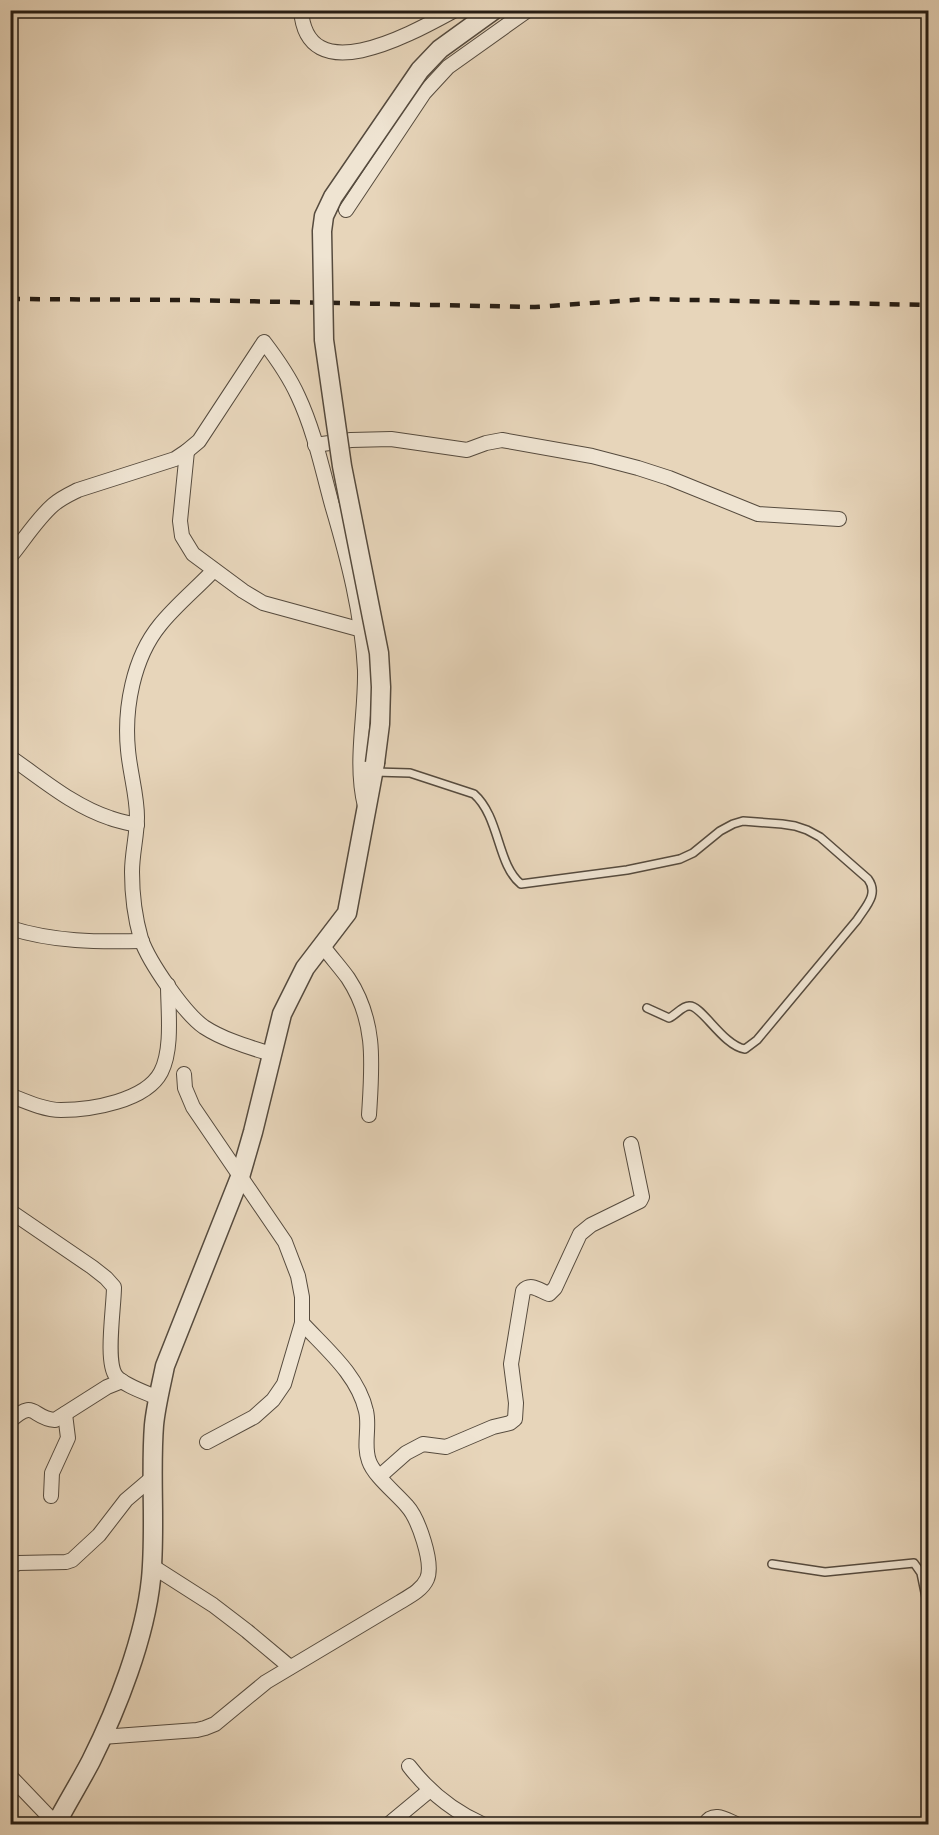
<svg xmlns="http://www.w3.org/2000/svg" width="939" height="1835" font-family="'Libre Caslon Text',serif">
	<rect width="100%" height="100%" fill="#e7d5ba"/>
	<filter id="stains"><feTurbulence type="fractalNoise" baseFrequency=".00333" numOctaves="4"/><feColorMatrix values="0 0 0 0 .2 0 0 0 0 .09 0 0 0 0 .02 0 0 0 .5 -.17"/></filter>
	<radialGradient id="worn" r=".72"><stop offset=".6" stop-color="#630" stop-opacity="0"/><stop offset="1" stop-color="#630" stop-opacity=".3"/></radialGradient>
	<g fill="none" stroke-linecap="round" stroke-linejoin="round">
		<g stroke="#564b3e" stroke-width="10">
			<g id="service">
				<path d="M375,772L410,773L474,794C500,817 497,865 521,884L627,870L680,859L693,853L720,831L733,824L743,821L782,824L795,826L807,830L820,837L868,879C879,894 866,906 857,920L757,1040L745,1049C723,1046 701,1004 689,1006C682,1006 676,1015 669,1018L647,1008"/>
				<polyline points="772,1564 825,1572 914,1563 921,1573 928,1607"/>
			</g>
		</g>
		<g stroke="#564b3e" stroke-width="16">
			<g id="minor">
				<path d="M301,10C307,94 416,31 455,10"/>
				<polyline points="346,210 424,93 448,67 528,10"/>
				<polyline points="315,445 351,440 391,439 467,450 486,443 502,440 592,456 638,468 669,478 758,514 839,519"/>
				<polyline points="187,451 180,521 182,536 193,554 243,591 263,603 362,630"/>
				<path d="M10,557C24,540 37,519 53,505C61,498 70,494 78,490L175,459L187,451L199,441L264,342C277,359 289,376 298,396C314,430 322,468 332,505C348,559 362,613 365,670C366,715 354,762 365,806"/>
				<path d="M214,570C197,588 175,606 160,625C133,658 124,709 128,750C130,773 137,795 137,817C137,836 132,853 132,872C132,894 135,918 141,939C149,962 184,1013 204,1027C224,1040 249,1047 271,1054"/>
				<path d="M10,757C42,779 73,806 110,818C118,821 128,823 137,825"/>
				<path d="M10,928C54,942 97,942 142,941"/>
				<path d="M322,945C330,956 340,967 348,978C377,1022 372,1066 369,1115"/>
				<polyline points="184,1074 185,1088 193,1107 285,1242 298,1276 302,1297 302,1323 284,1384 273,1400 254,1417 207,1442"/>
				<path d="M12,1096C27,1102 45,1110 61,1110C91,1110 146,1101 161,1072C173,1049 168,1010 168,985"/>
				<path d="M10,1211L92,1267L106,1278L114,1287C114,1307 105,1362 116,1376C123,1385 147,1393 158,1398"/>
				<path d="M10,1421C36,1398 31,1418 55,1420L107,1387L122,1381"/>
				<path d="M380,1476L406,1453L423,1444L446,1447L493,1427L510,1423L515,1419L516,1403L511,1364L523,1291C531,1282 540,1291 549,1294L555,1288L580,1234L591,1225L640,1201L642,1197L631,1144"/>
				<polyline points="51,1496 52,1473 68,1438 65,1414"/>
				<polyline points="152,1566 213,1605 247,1631 290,1667"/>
				<polyline points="10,1567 18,1563 66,1562 72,1560 99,1535 126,1500 153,1477"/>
				<path d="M102,1737L197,1730L205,1728L215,1724L266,1682L400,1602C410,1596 422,1590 427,1579C434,1563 418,1518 407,1506C396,1493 374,1476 369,1461C363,1445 370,1427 366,1411C358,1375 326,1349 302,1323"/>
				<path d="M409,1766C429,1792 453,1811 482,1824"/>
				<polyline points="10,1776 56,1824"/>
				<polyline points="389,1824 430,1790"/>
				<path d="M705,1824C713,1811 725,1819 736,1824"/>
			</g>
		</g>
		<g stroke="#564b3e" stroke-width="21">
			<path id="tertiary" d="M56,1824C67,1803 80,1782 91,1761C117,1709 145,1638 151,1579C156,1528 150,1476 154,1425C156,1405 161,1386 165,1366L240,1177L253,1132L282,1014L305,968L347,913L375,763"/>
		</g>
		<use href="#service" stroke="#efe4d2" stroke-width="7"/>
		<use href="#minor" stroke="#efe4d2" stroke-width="14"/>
		<use href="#tertiary" stroke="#efe4d2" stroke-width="18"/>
		<polyline stroke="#261d14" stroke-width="4.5" stroke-dasharray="10 10" stroke-linecap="butt" points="10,299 188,300 535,307 648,299 928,305"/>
		<g stroke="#564b3e" stroke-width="21" stroke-linecap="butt">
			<polyline id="tertiary-bridge" points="375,763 380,724 381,687 379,653 342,466 324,340 322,231 324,216 333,197 420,70 440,49 494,10"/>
		</g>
		<use href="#tertiary-bridge" stroke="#efe4d2" stroke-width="18"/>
	</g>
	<rect width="939" height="1835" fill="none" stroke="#e7d5ba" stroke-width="36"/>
	<rect x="12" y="12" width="915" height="1811" fill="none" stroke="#261d14" stroke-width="3"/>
	<rect x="18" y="18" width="903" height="1799" fill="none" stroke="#261d14" stroke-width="1.5"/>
	<rect width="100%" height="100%" filter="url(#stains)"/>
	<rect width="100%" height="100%" fill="url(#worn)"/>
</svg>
